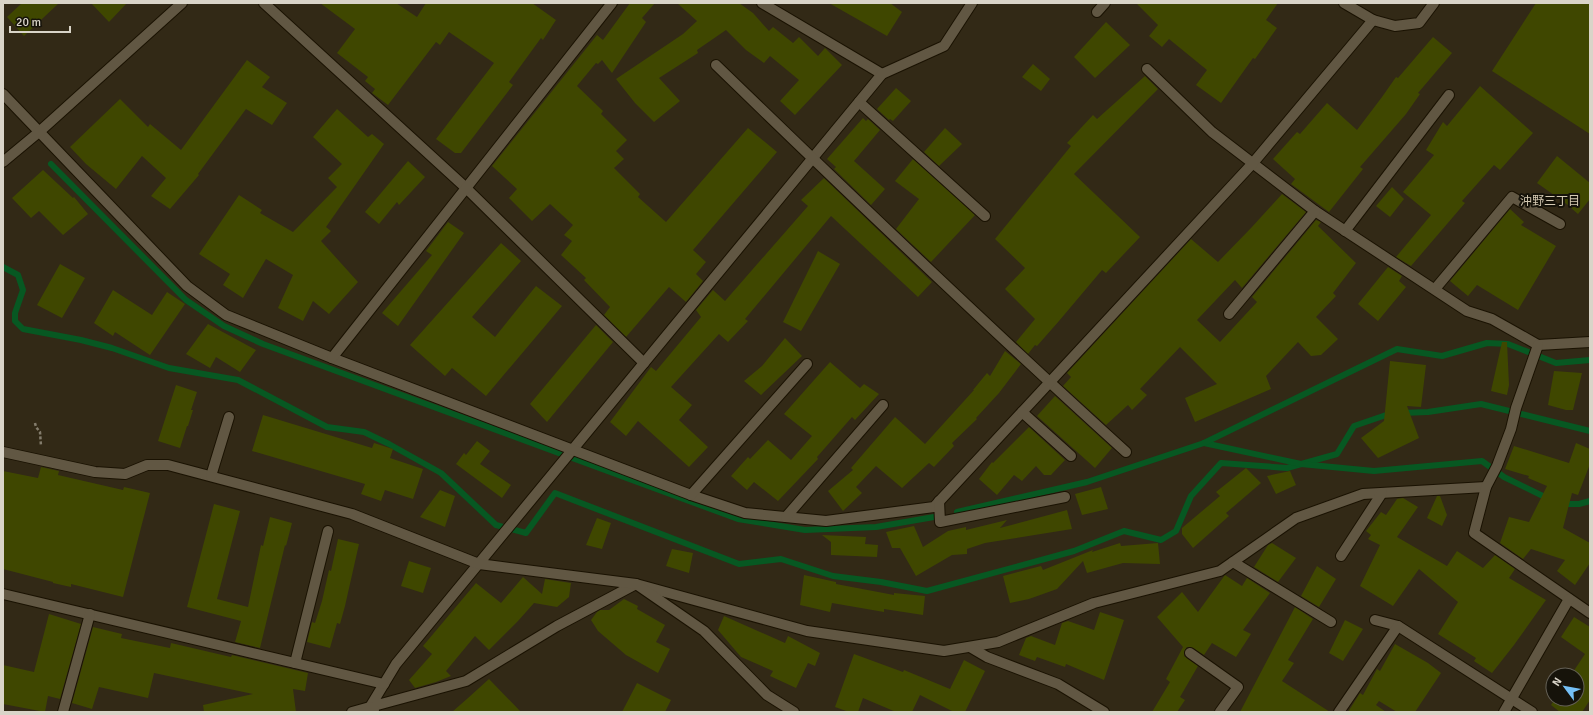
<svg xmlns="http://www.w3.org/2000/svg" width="1593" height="715" font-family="Signika,'Noto Sans JP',sans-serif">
	<rect width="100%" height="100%" fill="#322916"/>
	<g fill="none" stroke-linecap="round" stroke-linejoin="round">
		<g stroke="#075822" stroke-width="6">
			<polyline points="51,164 186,300 224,326 263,344 738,519 805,530 876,527 934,517"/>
			<polyline points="3,267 18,275 23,290 15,313 15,321 23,329 81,340 112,348 169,368 238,380 327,427 364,432 389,444 441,473 496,525 526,533 555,493 739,564 781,559 833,576 881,582 927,591 1074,551 1124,531 1161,540 1176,531 1191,496 1221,463 1287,468 1337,454 1354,426 1392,413"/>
			<polyline points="1401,413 1428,412 1481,404 1590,431"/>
			<polyline points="1204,443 1301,464 1374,471 1482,461 1504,477 1549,499"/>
			<polyline points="1561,504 1579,504 1590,501"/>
			<polyline points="957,512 1087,482 1204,443 1397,349 1442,356 1487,343 1508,344 1556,363 1590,360"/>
		</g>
	</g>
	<g fill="#3f4700">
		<polygon points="22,3 59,3 24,36 7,17"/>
		<polygon points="91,3 127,3 109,22"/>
		<polygon points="320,3 396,3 417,17 426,3 532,3 556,20 543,40 541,38 509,82 513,85 461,153 455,153 436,139 494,63 449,32 440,45 436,42 388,105 372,93 375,89 365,81 368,77 337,53 355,29"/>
		<polygon points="630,3 655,3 642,18 646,22 612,73 602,60 598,64 596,63 577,86 603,111 601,114 627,140 616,151 624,159 614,168 640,194 638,197 666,222 748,128 777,152 693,250 706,262 696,274 703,281 686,302 669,287 626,337 604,315 610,307 584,280 586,278 561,255 572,241 564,235 573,225 550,204 532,221 509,198 517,189 492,166 597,35 603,40"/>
		<polygon points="677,3 739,3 753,13 769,31 773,27 793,43 799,37 818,56 825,48 842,65 795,115 780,101 799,80 770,56 764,63 746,50 726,30 697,50 698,53 659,78 680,101 654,122 635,103 616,79 683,34 697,21"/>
		<polygon points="829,3 890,3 902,12 887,36"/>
		<polygon points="1136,3 1278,3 1266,20 1277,28 1255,59 1253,58 1221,103 1196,85 1207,70 1169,39 1162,47 1149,36 1158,25"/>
		<polygon points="1536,3 1590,3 1590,134 1492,71"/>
		<polygon points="1106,22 1130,45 1095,78 1074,57"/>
		<polygon points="1433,37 1452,53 1418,93 1420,94 1406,114 1360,167 1363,169 1329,212 1291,184 1295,179 1273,159 1297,132 1300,134 1327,103 1357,130 1382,97 1396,77 1398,78"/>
		<polygon points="247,60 270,77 262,87 287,103 272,125 246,109 198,174 199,175 170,209 151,196 166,178 142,156 116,189 86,164 70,147 120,99 148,127 150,124 181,150"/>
		<polygon points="1033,64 1050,79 1041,91 1022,77"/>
		<polygon points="1145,76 1158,89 1074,174 1140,237 1106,273 1102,270 1059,321 1037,346 1035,345 1028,354 1016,342 1035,319 1005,289 1025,268 995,239 1071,146 1067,143 1093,115 1097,119"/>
		<polygon points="1480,86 1533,133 1500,170 1494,165 1462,201 1465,203 1411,266 1396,257 1431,215 1403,192 1434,155 1426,150 1443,122 1447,126"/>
		<polygon points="896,88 911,101 893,121 890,119 889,120 877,109"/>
		<polygon points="337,109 368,137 372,134 384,144 326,227 331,231 321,241 358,282 329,314 313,301 303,321 278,308 293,275 266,259 243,298 223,285 230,274 199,254 239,195 262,210 260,213 293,232 337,187 328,178 342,164 313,137"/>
		<polygon points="863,118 866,121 868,119 880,130 854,161 885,189 871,205 834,169 836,167 827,159"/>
		<polygon points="945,128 962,144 939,166 924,152"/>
		<polygon points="1557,156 1590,183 1590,199 1578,214 1555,194 1554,195 1537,183"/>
		<polygon points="913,159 975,215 931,262 896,229 919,199 895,181"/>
		<polygon points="408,161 425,177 399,205 397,202 379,224 365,212"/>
		<polygon points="43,170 73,198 74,197 88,214 63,235 39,211 31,218 12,198"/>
		<polygon points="824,178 932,282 918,297 831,216 745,319 748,321 728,342 719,334 671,387 692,405 679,420 708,447 689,467 638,421 626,436 610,422 651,367 656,371 701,317 696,310 713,290 725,301 808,206 801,200"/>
		<polygon points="1392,187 1404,199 1390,217 1376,206"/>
		<polygon points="1282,194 1306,212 1242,288 1235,280 1234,281 1197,320 1220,342 1257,302 1252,297 1316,220 1321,222 1318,226 1356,263 1333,293 1336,296 1316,317 1338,339 1321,355 1311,356 1298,342 1266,376 1271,389 1195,422 1185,398 1217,384 1180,347 1140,389 1147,395 1132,410 1128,405 1106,425 1063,386 1071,377 1067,373 1191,239 1218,262 1251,228"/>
		<polygon points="1510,209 1524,222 1521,225 1556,246 1518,310 1477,285 1468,296 1450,281"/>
		<polygon points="448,222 464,233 398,326 382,313 432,255 426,251"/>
		<polygon points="501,243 521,261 472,317 495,337 536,286 562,306 486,396 452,368 445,376 410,345"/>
		<polygon points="818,251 840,264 801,331 783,322"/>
		<polygon points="60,264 85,278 62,318 37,305"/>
		<polygon points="1388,267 1402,276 1399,281 1406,287 1378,321 1358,304"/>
		<polygon points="113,290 152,315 167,292 185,304 150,355 115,332 113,336 94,323"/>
		<polygon points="208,324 256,350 240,372 216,357 210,368 186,354"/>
		<polygon points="596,325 613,342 547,422 530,404"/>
		<polygon points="785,338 802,356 761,395 744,381 762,366"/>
		<polygon points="1502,342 1507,342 1509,385 1507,395 1491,391"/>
		<polygon points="1005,351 1021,364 999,393 976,418 977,419 952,443 954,446 934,467 929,463 902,488 876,466 856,487 862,493 843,511 828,491 853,470 851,468 895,417 925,444 974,390 973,390 987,373 990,376"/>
		<polygon points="1390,361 1426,365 1421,407 1407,406 1419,438 1378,458 1361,438 1384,421"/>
		<polygon points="830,362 860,388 864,384 879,394 855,420 852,417 817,457 818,459 778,501 754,482 747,490 731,476 748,457 750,459 768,440 791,460 812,436 784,414"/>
		<polygon points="1554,371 1582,373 1573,410 1566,410 1548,405"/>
		<polygon points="176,385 197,392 191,410 193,410 188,426 187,426 180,448 158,441"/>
		<polygon points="1055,396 1112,448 1095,468 1037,416"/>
		<polygon points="263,415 372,448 374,443 393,449 390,458 423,469 413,499 385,490 381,501 361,494 365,484 252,451"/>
		<polygon points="1029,427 1065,460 1051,475 1044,475 1036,466 1022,481 1014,475 997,495 979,479 992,462 993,463"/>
		<polygon points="477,441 490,451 480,464 511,485 502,498 456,464 464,453 466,455"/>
		<polygon points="1576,443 1590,449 1590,464 1578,495 1572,493 1563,528 1590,543 1590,563 1575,585 1557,571 1565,560 1531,549 1523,559 1500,543 1509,517 1529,522 1547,486 1528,478 1529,476 1505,469 1514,446 1569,463"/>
		<polygon points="41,467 59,471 58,475 123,490 124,487 150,493 123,597 71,584 71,587 53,583 53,582 3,569 3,471 38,478"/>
		<polygon points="1246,468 1261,483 1226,513 1229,516 1193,548 1182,534 1182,528 1220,496 1216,492"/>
		<polygon points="1290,471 1296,485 1276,494 1267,476"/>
		<polygon points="1101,487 1108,509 1082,515 1075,494"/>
		<polygon points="440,490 455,496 445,527 420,517"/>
		<polygon points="1437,496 1440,496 1447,515 1442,526 1427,518"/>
		<polygon points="1403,498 1418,507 1397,537 1447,566 1457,551 1483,568 1495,555 1515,569 1509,578 1546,600 1514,645 1492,673 1474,661 1476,658 1438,634 1458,602 1419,569 1393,606 1360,586 1380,545 1368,539 1371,535 1366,531 1381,512 1386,515 1397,499"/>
		<polygon points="214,504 240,511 217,599 248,607 261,545 263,546 270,517 292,523 286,546 285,545 260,648 235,642 241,621 187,607"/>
		<polygon points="1067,510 1072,529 985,543 967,549 967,554 952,555 916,576 900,548 892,548 886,532 914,526 923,547 948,531 966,527 966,530 1007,520 1000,528"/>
		<polygon points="597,518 611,523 602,549 586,545"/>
		<polygon points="822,535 866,537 865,544 878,545 877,557 831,555 831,542"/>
		<polygon points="338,539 359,544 345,606 340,624 337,623 330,648 307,642 312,622 315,623 322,601 329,570 331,571"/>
		<polygon points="1120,543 1121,546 1158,543 1160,564 1123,563 1087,573 1083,561 1057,589 1029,599 1010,603 1003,576 1041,566 1043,570 1093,550 1092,552"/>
		<polygon points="1272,543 1296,558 1278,582 1254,567 1268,545"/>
		<polygon points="672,549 693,553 689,573 666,566"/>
		<polygon points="409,561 431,568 423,593 401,586"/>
		<polygon points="1317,566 1336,579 1319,607 1301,596"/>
		<polygon points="804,575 836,582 836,584 894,595 894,593 925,596 923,615 884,609 884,612 832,603 830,612 800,605"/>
		<polygon points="1225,575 1242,586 1247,578 1270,593 1243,630 1251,634 1236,657 1212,643 1204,655 1193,648 1187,647 1184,652 1184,656 1198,666 1180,697 1185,700 1177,712 1152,712 1170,682 1166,679 1183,647 1157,617 1182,592 1198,612"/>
		<polygon points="523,577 542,594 545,579 571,583 569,597 557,607 534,603 518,621 489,650 475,636 446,671 451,676 436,682 415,688 409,680 432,654 423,646 476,583 501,603"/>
		<polygon points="624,599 638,606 637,609 665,625 656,642 670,649 658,673 626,655 598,631 591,620 597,612 600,610 609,610"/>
		<polygon points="1295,607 1313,619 1288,660 1294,663 1282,681 1330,712 1240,712"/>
		<polygon points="1100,612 1124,620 1104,680 1066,664 1065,667 1037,657 1035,661 1019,655 1026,638 1031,636 1055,645 1062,623 1068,621 1094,630"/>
		<polygon points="49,614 81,624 60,699 48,696 45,712 3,704 3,665 34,672"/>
		<polygon points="724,616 785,643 788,636 820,653 815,666 808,663 796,688 770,676 773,671 741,657 718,630"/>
		<polygon points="1574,617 1590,627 1590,700 1582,712 1560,712 1551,705 1555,699 1577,699 1577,675 1571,675 1585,654 1561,637"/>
		<polygon points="1345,620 1363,629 1343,661 1329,653"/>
		<polygon points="93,627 122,634 121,638 170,648 171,643 231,657 232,655 308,673 305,691 293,689 296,712 204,712 203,705 253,694 154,673 148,698 99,687 92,709 72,703"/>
		<polygon points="1395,644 1428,663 1441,673 1415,712 1397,712 1379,701 1376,705 1386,712 1348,712 1360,693 1363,695 1377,669 1380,671"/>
		<polygon points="854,654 903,672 904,670 950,689 964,660 985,671 965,712 954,712 920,695 912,712 896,712 863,698 858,712 849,712 835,707"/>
		<polygon points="489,679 521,712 452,712 468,698"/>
		<polygon points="637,683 671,700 665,712 622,712"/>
	</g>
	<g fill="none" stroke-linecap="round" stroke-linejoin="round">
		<g stroke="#1a1202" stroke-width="12">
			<g id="minor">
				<polyline points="264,3 465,187 644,363"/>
				<polyline points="762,3 882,74"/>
				<polyline points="972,3 944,46 882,74 396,664 370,707 466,681 557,626 636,584 807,631 944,651 998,642 1094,603 1220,571 1296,518 1363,494 1486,487"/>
				<polyline points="1344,3 1373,20 1395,26 1419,23 1434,3"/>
				<polyline points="1097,12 1105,3"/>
				<path d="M716,65C851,196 987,326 1126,452"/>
				<polyline points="1147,69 1212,132 1315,211 1467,311 1492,319 1538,345 1590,342"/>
				<polyline points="3,94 187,286 226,315 332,358 691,495 745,513 826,521 934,507 1253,163 1373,20"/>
				<polyline points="859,102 985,216"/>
				<polyline points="3,162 39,132 182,3"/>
				<polyline points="1345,231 1449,95"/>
				<polyline points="1435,289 1512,197 1560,224"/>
				<polyline points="1229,314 1315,211"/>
				<polyline points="1538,345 1516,408 1511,429 1497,466 1486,487 1474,533 1590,613"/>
				<polyline points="332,358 612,3"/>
				<polyline points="1022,412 1071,456"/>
				<polyline points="3,452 95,472 125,474 147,465 168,465 352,514 479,564 636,584 704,631 767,695 794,712"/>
				<polyline points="211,476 229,417"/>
				<polyline points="691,495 807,364"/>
				<polyline points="939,501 940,522 1065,497"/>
				<polyline points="786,517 883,405"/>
				<polyline points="1341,556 1382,493"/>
				<polyline points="1233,562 1331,622"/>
				<polyline points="3,594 384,684"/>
				<polyline points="1375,620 1398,626 1532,712"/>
				<polyline points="970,647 987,657 1058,684 1104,712"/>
				<polyline points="1190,653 1238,687 1220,712"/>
				<polyline points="295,663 328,531"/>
				<polyline points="63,712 90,614"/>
				<polyline points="352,712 370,707 374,710"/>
				<polyline points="1339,712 1398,626"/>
				<polyline points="1504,712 1569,599"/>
			</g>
		</g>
		<polyline stroke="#837c6c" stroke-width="2.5" stroke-dasharray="3 2" stroke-linecap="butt" points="35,423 36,427 40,432 41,446"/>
		<use href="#minor" stroke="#615743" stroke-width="10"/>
	</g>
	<g text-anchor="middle" stroke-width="4" stroke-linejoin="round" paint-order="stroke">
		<g font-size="12" fill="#d5cab3" stroke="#16130a">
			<text x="1550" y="205">沖野三丁目</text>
		</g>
	</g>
	<rect width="1593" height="715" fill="none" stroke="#d9d4c8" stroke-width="8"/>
	<g transform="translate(1565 687) rotate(302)"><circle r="19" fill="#16130a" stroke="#646056"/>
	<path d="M0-3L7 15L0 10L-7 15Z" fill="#75c0f6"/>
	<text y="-6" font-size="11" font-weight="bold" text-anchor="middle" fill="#d9d4c8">N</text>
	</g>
	<path d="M10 26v6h60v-6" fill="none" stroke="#d9d4c8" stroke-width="2"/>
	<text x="16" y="26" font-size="12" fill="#d9d4c8" stroke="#16130a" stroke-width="3" paint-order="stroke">20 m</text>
</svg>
